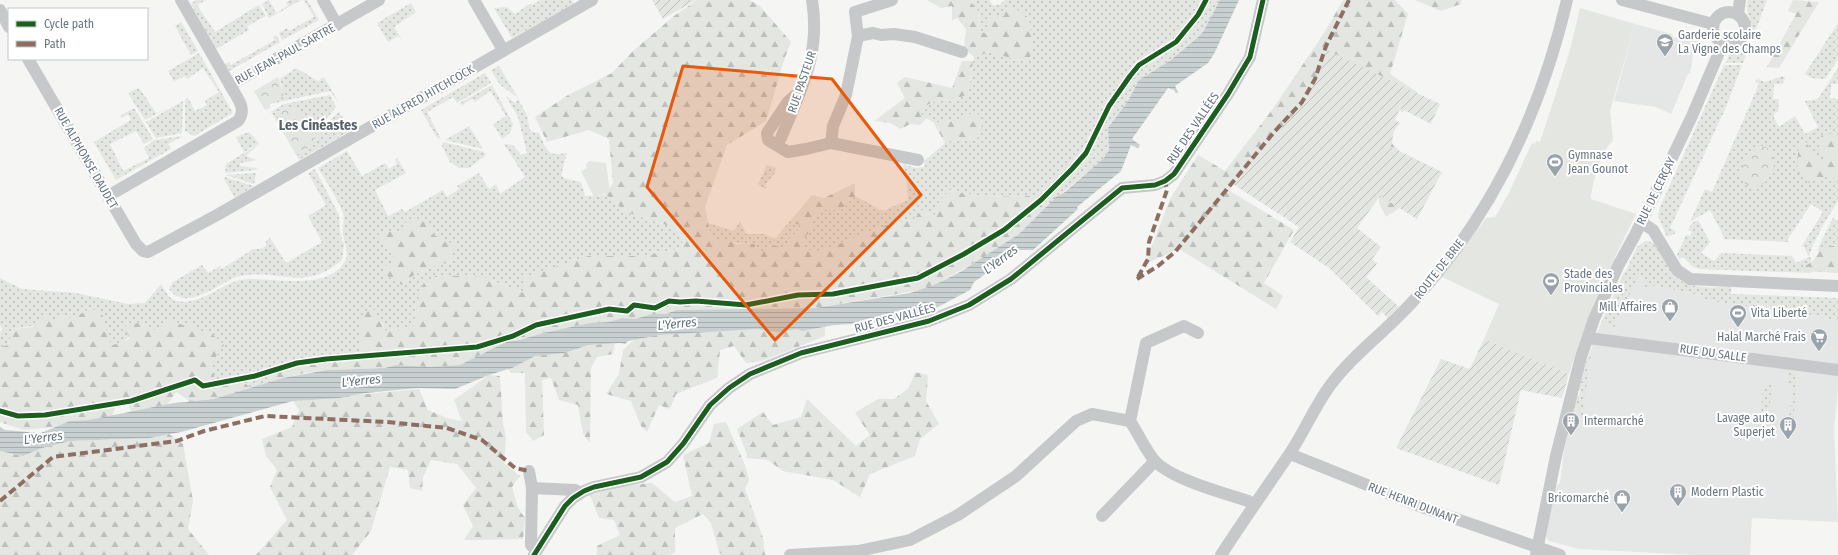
<svg xmlns="http://www.w3.org/2000/svg" width="1838" height="555" font-family="'Fira Sans Condensed',sans-serif">
	<defs>
		<pattern id="grass-dots" width="8" height="8" patternUnits="userSpaceOnUse"><rect width="8" height="8" fill="#e4e6e2"/><path d="M2 2h.1M6 6h.1" fill="none" stroke="#bdbfbd" stroke-width="1.8" stroke-linecap="round"/></pattern>
		<pattern id="forest-firs" width="22" height="20" patternUnits="userSpaceOnUse"><rect width="22" height="20" fill="#e4e6e2"/><path d="M5 1l3.5 6h-7zM16 11l3.5 6h-7z" fill="#bdbfbd"/></pattern>
		<pattern id="park-crowns" width="20" height="18" patternUnits="userSpaceOnUse"><rect width="20" height="18" fill="#e4e6e2"/><path d="M2 6a3 3 0 1 1 6 0M12 15a3 3 0 1 1 6 0" fill="none" stroke="#bdbfbd"/></pattern>
		<pattern id="garden-furrows" width="10" height="10" patternUnits="userSpaceOnUse"><rect width="10" height="10" fill="#e4e6e2"/><path d="M-1 1l2-2M0 10L10 0M9 11l2-2" fill="none" stroke="#bdbfbd"/></pattern>
		<pattern id="water-rules" width="6" height="5" patternUnits="userSpaceOnUse"><rect width="6" height="5" fill="#c8d0d2"/><path d="M0 2.5h6" fill="none" stroke="#a6aeb0"/></pattern>
	</defs>
	<rect width="100%" height="100%" fill="#f5f5f4"/>
	<g fill="#e5e7e7">
		<polygon points="1635,24 1672,34 1673,38 1682,36 1701,40 1694,48 1690,74 1688,74 1671,114 1656,107 1614,101"/>
		<polygon points="1624,272 1644,280 1650,285 1705,296 1704,300 1755,307 1755,302 1838,321 1838,389 1834,429 1838,522 1752,518 1750,555 1694,555 1579,549 1549,541 1545,535 1556,486 1560,483 1564,451 1577,396 1579,396 1581,390 1579,390 1587,360 1602,320"/>
	</g>
	<g fill="url(#grass-dots)" fill-rule="evenodd">
		<polygon points="196,0 206,0 197,5 215,32 259,5 266,16 247,26 249,30 216,49 191,4"/>
		<polygon points="269,0 276,13 288,6 286,2 290,0 301,0 269,18 262,4"/>
		<polygon points="304,0 307,0 319,20 282,40 279,33 287,28 289,31 314,17"/>
		<polygon points="541,0 572,0 574,4 512,38 494,8 507,7 515,14 531,3 532,5"/>
		<polygon points="973,0 990,0 992,5 999,5 1005,0 1220,0 1203,32 1197,38 1171,60 1139,80 1128,101 1108,128 1109,150 1104,158 1048,205 1028,196 981,197 950,190 940,200 935,216 924,209 913,220 889,224 821,251 798,249 810,230 817,212 829,209 840,211 855,196 883,211 908,200 906,174 902,163 915,168 924,167 924,161 945,143 978,138 960,119 934,123 921,114 925,106 939,99 952,101 968,94 974,57 990,52 1017,60 1030,58 1004,16 990,34 981,32 978,11 971,2"/>
		<path d="M1748,0H1767L1743,63H1726L1729,54C1734,51 1739,50 1743,47C1763,31 1742,17 1748,0Z"/>
		<polygon points="411,3 416,12 394,27 402,40 398,36 388,42 377,23"/>
		<polygon points="181,22 198,51 191,55 175,26"/>
		<polygon points="1838,23 1838,59 1825,79 1811,78 1805,74"/>
		<polygon points="276,35 280,42 229,71 225,64 229,62 231,65 275,40 273,37"/>
		<polygon points="199,53 233,113 194,136 185,131 185,100 188,98 195,111 207,105 205,101 219,92 203,68 187,79 185,76 174,81 168,71"/>
		<polygon points="1724,65 1742,65 1726,107 1670,228 1676,231 1676,233 1667,237 1658,216 1660,207"/>
		<polygon points="499,66 518,98 500,85 491,70"/>
		<polygon points="296,68 318,81 324,77 339,103 330,91 270,104 284,96 280,79"/>
		<polygon points="1838,68 1838,84 1831,84 1830,98 1838,99 1838,201 1823,225 1812,247 1809,256 1811,259 1811,273 1700,269 1693,267 1683,257 1679,259 1677,255 1686,235 1690,236 1692,232 1688,230 1692,223 1698,220 1710,242 1701,253 1714,261 1721,253 1792,256 1796,263 1809,257 1804,247 1802,246 1823,212 1811,204 1788,239 1789,242 1723,239 1724,237 1710,210 1690,222 1705,189 1712,192 1759,84 1755,82 1757,79 1765,82 1782,76 1785,78 1783,84 1774,84 1773,99 1779,99 1778,112 1774,113 1774,118 1779,127 1795,116 1805,134 1818,127 1805,101 1818,99"/>
		<polygon points="485,73 491,83 457,103 453,97 427,112 441,139 437,138 421,110"/>
		<polygon points="492,85 513,124 510,133 502,139 493,124 506,116 490,91 475,102 472,99 462,105 460,103"/>
		<polygon points="138,88 140,89 156,113 169,107 145,120 128,93"/>
		<polygon points="330,95 336,107 323,123 303,120 296,108 288,111 284,108 277,113 280,121 279,125 271,112 284,104"/>
		<path d="M506,96L515,103L518,99L527,115L530,131L539,133C547,150 547,157 567,153L561,175L564,178L581,182L585,196L605,195L613,199L623,211L669,226L682,237L683,248L645,256H588L524,293L483,277L416,306L414,326L385,331L382,322L361,320V354L298,362L242,377L215,382L200,332L169,321L156,331L142,323L123,343L111,345L90,309L72,318L62,317L56,322L13,329L8,345L0,347V332L3,330L0,326V278L22,289L76,293L128,304L145,303L161,284C165,290 169,300 177,301C205,306 222,280 248,279C275,278 329,291 345,261C350,252 344,243 343,234C342,228 345,220 343,213C339,201 325,179 318,168L347,151L362,176L385,163L389,169L397,164L395,159L397,158L406,173L375,190L388,216L402,209L405,212L443,190L447,197L459,189L457,186L479,173L489,189L496,184L500,194L525,177L504,144L513,145L521,155L527,153L518,117ZM405,231L451,262C433,266 415,271 402,285L385,266L393,264V252L379,242L383,232Z"/>
		<polygon points="183,101 182,133 156,138 146,122"/>
		<polygon points="134,108 153,139 144,144 136,131 110,144 123,171 149,158 144,148 154,140 183,136 168,144 171,149 116,180 94,142 131,120 128,114 122,118 120,116"/>
		<polygon points="339,112 352,130 299,160 296,155 307,149 325,125"/>
		<polygon points="469,126 483,149 445,140"/>
		<polygon points="249,132 259,143 244,152 236,137"/>
		<polygon points="443,142 484,152 486,155 469,168 459,168 450,162 442,146"/>
		<polygon points="259,144 246,156 257,160 240,163 240,166 257,168 256,170 225,173 226,164"/>
		<path d="M767,165L776,168C775,177 768,179 765,185L767,187L765,189L758,184Z"/>
		<path d="M315,169L339,215L340,233L344,245L342,260C304,293 279,268 240,276C219,281 188,314 169,289L173,282L202,265L208,273L220,266L222,269L253,249H260L266,246V241L270,238L286,263L322,242L308,216L326,205L308,173Z"/>
		<polygon points="256,173 254,184 225,175"/>
		<polygon points="225,177 254,186 235,198 224,179"/>
		<polygon points="1838,207 1833,218 1838,221 1838,273 1817,271 1819,246"/>
		<path d="M740,221L746,234H765L775,239L790,221L799,225L798,232L791,236L787,248L771,245L759,255L754,244C738,244 728,239 712,242L708,223L734,231Z"/>
		<path d="M1645,241C1665,241 1666,271 1681,281C1695,289 1715,287 1731,287V294L1838,298V321L1755,302V307L1704,300L1705,296L1650,285L1648,289L1641,286L1644,280L1638,277L1614,327L1602,322L1637,247Z"/>
		<polygon points="1591,355 1597,358 1590,358 1582,420 1577,411 1579,411 1580,409 1574,407 1577,396 1579,396 1581,390 1579,390 1587,360"/>
		<polygon points="280,369 270,379 270,382 251,389 241,379 254,378"/>
		<polygon points="1788,371 1797,372 1793,426 1760,424 1763,387 1766,387 1769,383 1772,384 1768,421 1789,423 1792,386 1787,385"/>
	</g>
	<g fill="url(#forest-firs)">
		<path d="M697,0H749L760,6L791,42L785,57L766,121L727,145L705,207L712,242L730,240L737,244H754L759,255L771,245L787,248L791,236L798,232L799,225L790,221L812,195L824,198L855,183V196L840,211L829,209L817,212L810,230L798,249L821,251L889,224L913,220L924,208L935,215L940,200L950,190L981,197L1029,196L1048,205L1019,234L988,255L934,285L920,290L815,308L676,310L666,314H652L635,319L622,318L609,322L590,323L543,333L520,340L508,341L460,365L429,367L396,365L385,368L327,370L304,373L270,382C274,361 343,359 361,357V320L368,309L375,310L385,331L414,326L416,306L424,282L438,275L483,277L524,293L525,277L588,256H645L683,248L682,237L669,226L623,211L613,199L605,195L613,183L609,139L589,130L547,142L535,117L568,95L612,73L633,51L674,16Z"/>
		<polygon points="927,0 973,0 971,2 978,11 981,32 989,34 989,16 1004,16 1009,4 1029,18 1032,46 1030,58 1017,60 990,52 974,57 964,48 966,29 957,18 952,20 952,6 941,8"/>
		<polygon points="1343,0 1395,0 1408,14 1390,74 1417,92 1403,112 1368,94 1389,141 1413,163 1401,207 1386,217 1379,203 1379,176 1242,178 1231,183 1230,191 1294,230 1264,283 1283,296 1276,309 1179,249 1145,264 1170,199 1198,155 1225,171 1272,110 1324,33"/>
		<polygon points="1415,0 1461,0 1461,4 1441,11"/>
		<polygon points="1793,0 1819,2 1779,68 1767,67 1796,14 1788,11"/>
		<polygon points="962,61 973,61 968,94 952,101 939,99 925,106 921,114 927,118 920,125 910,124 901,129 890,123 874,121 905,98 897,83 905,77 952,88"/>
		<polygon points="976,111 983,122 978,138 945,143 934,123 960,119"/>
		<path d="M1824,131L1838,138V181C1827,174 1819,178 1809,183L1798,173V149L1804,139L1817,160L1825,161L1818,143Z"/>
		<path d="M417,218L430,226L432,234L455,245L451,262C433,266 415,271 402,285L383,273L385,266L393,264V252L379,242L383,232L405,231L406,220Z"/>
		<polygon points="1838,245 1838,273 1802,271 1801,268 1812,262 1822,248"/>
		<polygon points="90,309 101,311 111,345 123,343 130,338 125,331 126,324 142,323 156,331 169,321 187,326 195,323 200,332 210,332 224,345 211,364 216,385 241,379 254,392 195,404 176,392 164,409 134,417 128,405 116,405 111,421 24,430 0,422 0,347 8,345 13,329 33,327 46,314 56,322 62,317 72,318"/>
		<polygon points="736,326 782,329 825,327 825,336 762,361 746,363 734,346 720,350 717,378 676,394 670,409 659,405 647,432 641,426 631,401 606,394 619,374 623,350 640,334"/>
		<polygon points="615,343 613,354 597,357 591,368 590,443 583,434 578,405 559,400 551,378 542,380 544,435 533,441 526,432 525,373 511,373 503,361 534,350"/>
		<polygon points="915,372 928,375 926,401 939,424 920,439 915,456 870,474 860,497 833,480 783,471 768,460 747,458 746,452 737,429 763,412 773,425 801,417 807,399 856,446 870,435 855,413 878,399 894,399 909,388"/>
		<path d="M489,375L500,376L503,424L506,437L504,463L520,476L512,487L518,508L525,518L523,539L464,540L473,526L463,505L476,488L457,464L431,460L423,477L422,491L410,488L408,470L390,467L371,531L352,555H256L287,520L270,487L277,470L266,456L262,439L292,427L299,410L293,401C335,397 377,393 419,389L428,410L447,418L462,421L454,400Z"/>
		<polygon points="726,422 745,465 749,480 745,489 763,538 765,555 722,555 719,552 711,523 703,514 675,528 675,552 670,555 597,555 597,546 620,535 614,520 599,518 590,495 618,486 652,483 675,502 692,496 683,455 709,443 714,424"/>
		<polygon points="169,434 183,444 193,501 188,529 209,555 0,555 0,451 23,456 41,448 70,441 150,438"/>
	</g>
	<g fill="url(#park-crowns)">
		<polygon points="278,77 284,96 270,104 270,108 265,110 254,91"/>
		<polygon points="283,108 288,111 296,108 301,111 303,120 325,125 307,149 296,155 279,125 280,121 276,114"/>
		<path d="M1756,146H1762L1769,149C1780,166 1771,180 1755,189C1732,184 1741,156 1756,146Z"/>
	</g>
	<g fill="url(#garden-furrows)">
		<polygon points="652,0 696,0 663,19"/>
		<polygon points="1327,50 1440,104 1431,124 1400,108 1395,120 1400,123 1394,131 1391,147 1442,172 1417,219 1380,196 1357,228 1381,247 1372,259 1377,264 1366,277 1399,307 1388,318 1382,312 1378,316 1329,268 1290,242 1299,227 1233,184 1304,103 1317,79"/>
		<polygon points="1484,339 1569,374 1562,398 1521,390 1499,485 1396,448 1441,359 1470,369"/>
	</g>
	<g fill="#e4e6e2">
		<path d="M1580,8L1635,24L1610,111L1613,141C1601,150 1592,184 1591,199L1636,214C1610,266 1586,318 1569,374L1484,339L1499,304L1442,277L1486,218L1495,217L1509,193L1532,143L1535,144L1536,141L1540,142L1570,50Z"/>
		<polygon points="589,161 606,163 610,192 594,197 581,171 587,168 586,165"/>
	</g>
	<polygon fill="url(#water-rules)" points="1220,0 1239,0 1214,54 1208,63 1175,86 1178,92 1176,93 1174,90 1168,88 1132,139 1140,145 1138,148 1131,145 1121,171 1077,207 1078,209 1033,250 1019,250 974,282 970,290 936,308 886,322 834,325 802,331 797,329 777,332 757,329 659,335 628,341 625,344 620,343 588,345 564,353 535,356 512,368 489,375 455,389 417,388 366,393 339,398 293,401 181,432 150,438 70,441 42,448 23,456 0,451 0,427 5,430 41,433 70,421 89,420 174,403 188,402 189,400 196,401 214,399 283,378 327,370 385,368 396,365 429,367 460,365 508,341 520,340 543,333 590,323 609,322 622,318 635,319 652,314 666,314 676,310 815,308 910,293 934,285 960,272 1019,234 1056,197 1065,192 1104,158 1109,150 1108,128 1128,101 1139,80 1171,60 1197,38 1203,32"/>
	<g fill="none" stroke-linecap="round" stroke-linejoin="round">
		<g stroke="#c6c8c9" stroke-width="12">
			<polyline points="181,0 230,85"/>
			<polyline points="323,0 337,25"/>
			<polyline points="474,0 503,50"/>
			<polyline points="1622,0 1713,24"/>
			<polyline points="0,10 9,27"/>
			<circle cx="1729" cy="28" r="16"/>
			<polyline points="1738,14 1740,0"/>
			<polyline points="858,36 873,33 881,35 894,34 915,37 962,52"/>
			<polyline points="28,59 136,244 143,251 148,252 217,215 592,0"/>
			<polyline points="800,91 787,103 767,133 768,140 788,152 806,149 831,143 918,160"/>
			<path d="M781,138C801,89 821,55 812,0"/>
			<polyline points="831,143 833,126 846,95 858,36 855,12 892,0"/>
			<path d="M108,196L238,121C248,108 236,97 230,85L379,0"/>
			<polyline points="1641,222 1653,230 1677,270 1690,279 1838,286"/>
			<path d="M1198,333L1184,326L1146,343L1130,421C1138,433 1145,449 1154,460C1170,479 1224,493 1248,501L1254,505"/>
			<polyline points="1588,338 1838,370"/>
			<polyline points="1290,454 1422,507 1560,555"/>
			<polyline points="529,471 532,488 531,545 536,550"/>
			<polyline points="532,488 575,490 580,493"/>
			<polyline points="1102,516 1155,461"/>
			<polyline points="534,555 565,506 573,498 584,491 594,487 641,477 667,462 683,444 710,405 729,388 750,374 801,353 929,321 969,305 1011,279 1122,188 1155,185 1165,181 1174,174 1228,94 1250,57 1263,0"/>
			<polyline points="790,555 858,551 910,540 958,515 1016,476 1076,421 1092,414 1130,421"/>
			<path d="M1221,555C1243,521 1267,487 1290,453C1304,432 1314,408 1329,387C1353,354 1388,330 1415,299C1492,215 1541,111 1567,0"/>
			<polyline points="1536,555 1556,456 1581,357 1594,319 1618,266 1635,235 1692,116 1723,43"/>
		</g>
		<g stroke="#8d6e63" stroke-width="4" stroke-dasharray="8 4" stroke-linecap="butt">
			<polyline points="1138,277 1148,259 1149,242 1167,190 1165,181"/>
			<polyline points="1137,279 1158,266 1175,252 1275,131 1302,102 1315,79 1326,46 1349,0"/>
			<polyline points="0,501 53,457 177,441 204,431 265,416 387,422 447,428 482,440 515,468 529,471"/>
		</g>
		<g stroke="#fff" stroke-width="8">
			<g id="cycleway">
				<polyline points="0,411 18,416 45,415 131,401 195,380 203,386 255,376 297,363 326,359 477,347 513,336 536,325 609,309 627,311 634,305 655,308 669,301 680,302 696,301 746,305 798,295 833,294 918,278 964,254 1004,230 1041,200 1072,169 1086,153 1109,106 1130,76 1139,65 1176,42 1198,15 1206,0"/>
				<polyline points="534,555 565,506 573,498 584,491 594,487 641,477 667,462 683,444 710,405 729,388 750,374 801,353 929,321 969,305 1011,279 1122,188 1155,185 1165,181 1174,174 1228,94 1250,57 1263,0"/>
			</g>
		</g>
		<use href="#cycleway" stroke="#1b5e20" stroke-width="5"/>
	</g>
	<path fill="#e8590c" fill-opacity="0.2" stroke="#e8590c" stroke-width="3" stroke-linejoin="round" d="M683,66L832,79L921,195L775,340L647,187Z"/>
	<defs>
		<g id="school-pin" transform="scale(0.9)"><path d="M0 17L-7.5 6A9.5 9.5 0 1 1 7.5 6Z" fill="#9aa3a9" stroke="#fff"/><path d="M0-5L7-2L0 1L-7-2ZM-4 1L0 2.5L4 1V4Q0 6-4 4Z" fill="#fff"/></g>
		<g id="stadium-pin" transform="scale(0.9)"><path d="M0 17L-7.5 6A9.5 9.5 0 1 1 7.5 6Z" fill="#9aa3a9" stroke="#fff"/><path d="M0-5a6.5 5 0 1 0 0 10a6.5 5 0 1 0 0-10ZM-3.5-1.8h7v3.6h-7Z" fill="#fff"/></g>
		<g id="shop-pin" transform="scale(0.9)"><path d="M0 17L-7.5 6A9.5 9.5 0 1 1 7.5 6Z" fill="#9aa3a9" stroke="#fff"/><path d="M-5-2.5h2.3a2.7 3.5 0 0 1 5.4 0H5L5.5 6h-11ZM-1.5-2.5h3a1.5 2.3 0 0 0-3 0Z" fill="#fff"/></g>
		<g id="supermarket-pin" transform="scale(0.9)"><path d="M0 17L-7.5 6A9.5 9.5 0 1 1 7.5 6Z" fill="#9aa3a9" stroke="#fff"/><path d="M-6-5.5h2.5l.6 2H6L4.5 2H-2.5L-4.4-4H-6ZM-1.5 3.2a1.3 1.3 0 1 0 .1 0ZM3 3.2a1.3 1.3 0 1 0 .1 0Z" fill="#fff"/></g>
		<g id="building-pin" transform="scale(0.9)"><path d="M0 17L-7.5 6A9.5 9.5 0 1 1 7.5 6Z" fill="#9aa3a9" stroke="#fff"/><path d="M-4-6H4V6H1V3H-1V6H-4ZM-2.5-4.3h1.7v1.8h-1.7ZM.8-4.3h1.7v1.8H.8ZM-2.5-1h1.7V.8h-1.7ZM.8-1h1.7V.8H.8Z" fill="#fff"/></g>
	</defs>
	<g fill-rule="evenodd">
		<use href="#school-pin" x="1665" y="42"/>
		<use href="#stadium-pin" x="1555" y="162"/>
		<use href="#stadium-pin" x="1551" y="281"/>
		<use href="#shop-pin" x="1670" y="307"/>
		<use href="#stadium-pin" x="1738" y="313"/>
		<use href="#supermarket-pin" x="1819" y="337"/>
		<use href="#building-pin" x="1571" y="421"/>
		<use href="#building-pin" x="1788" y="425"/>
		<use href="#building-pin" x="1678" y="492"/>
		<use href="#shop-pin" x="1622" y="498"/>
	</g>
	<g text-anchor="middle" stroke-width="4" stroke-linejoin="round" paint-order="stroke">
		<g font-size="12" fill="#697781" stroke="#fff" text-anchor="start">
			<text x="1678" y="39">Garderie scolaire<tspan x="1678" dy="14">La Vigne des Champs</tspan></text>
			<text x="1568" y="159">Gymnase<tspan x="1568" dy="14">Jean Gounot</tspan></text>
			<text x="1564" y="278">Stade des<tspan x="1564" dy="14">Provinciales</tspan></text>
			<text x="1657" y="311" text-anchor="end">Mill Affaires</text>
			<text x="1751" y="317">Vita Liberté</text>
			<text x="1806" y="341" text-anchor="end">Halal Marché Frais</text>
			<text x="1775" y="422" text-anchor="end">Lavage auto<tspan x="1775" dy="14">Superjet</tspan></text>
			<text x="1584" y="425">Intermarché</text>
			<text x="1691" y="496">Modern Plastic</text>
			<text x="1609" y="502" text-anchor="end">Bricomarché</text>
		</g>
		<g font-size="12" fill="#697781" stroke="#fff">
			<text transform="translate(285 54) rotate(-29)" y="4">RUE JEAN-PAUL SARTRE</text>
			<text transform="translate(802 82) rotate(-71)" y="4">RUE PASTEUR</text>
			<text transform="translate(423 97) rotate(-30)" y="4">RUE ALFRED HITCHCOCK</text>
			<text transform="translate(1193 128) rotate(-56)" y="4">RUE DES VALLÉES</text>
			<text transform="translate(86 158) rotate(60)" y="4">RUE ALPHONSE DAUDET</text>
			<text transform="translate(1656 191) rotate(-64)" y="4">RUE DE CERÇAY</text>
			<text transform="translate(1439 269) rotate(-52)" y="4">ROUTE DE BRIE</text>
			<text transform="translate(895 318) rotate(-15)" y="4">RUE DES VALLÉES</text>
			<text transform="translate(1713 353) rotate(8)" y="4">RUE DU SALLE</text>
			<text transform="translate(1413 503) rotate(21)" y="4">RUE HENRI DUNANT</text>
		</g>
		<g font-size="13" font-style="italic" fill="#64777d" stroke="#fff">
			<text transform="translate(1000 259) rotate(-37)" y="5">L'Yerres</text>
			<text transform="translate(677 323) rotate(-6)" y="5">L'Yerres</text>
			<text transform="translate(361 380) rotate(-6)" y="5">L'Yerres</text>
			<text transform="translate(43 437) rotate(-7)" y="5">L'Yerres</text>
		</g>
		<g font-size="14" font-weight="bold" fill="#566067" stroke="#fff">
			<text x="318" y="130">Les Cinéastes</text>
		</g>
	</g>
	<rect x="8" y="8" width="140" height="52" fill="#ffffff" stroke="#c3c9cd"/>
	<rect x="16" y="21" width="20" height="6" fill="#1b5e20" stroke="#c3c9cd"/>
	<text x="44" y="28" font-size="12" fill="#697781">Cycle path</text>
	<rect x="16" y="41" width="20" height="6" fill="#8d6e63" stroke="#c3c9cd"/>
	<text x="44" y="48" font-size="12" fill="#697781">Path</text>
</svg>
